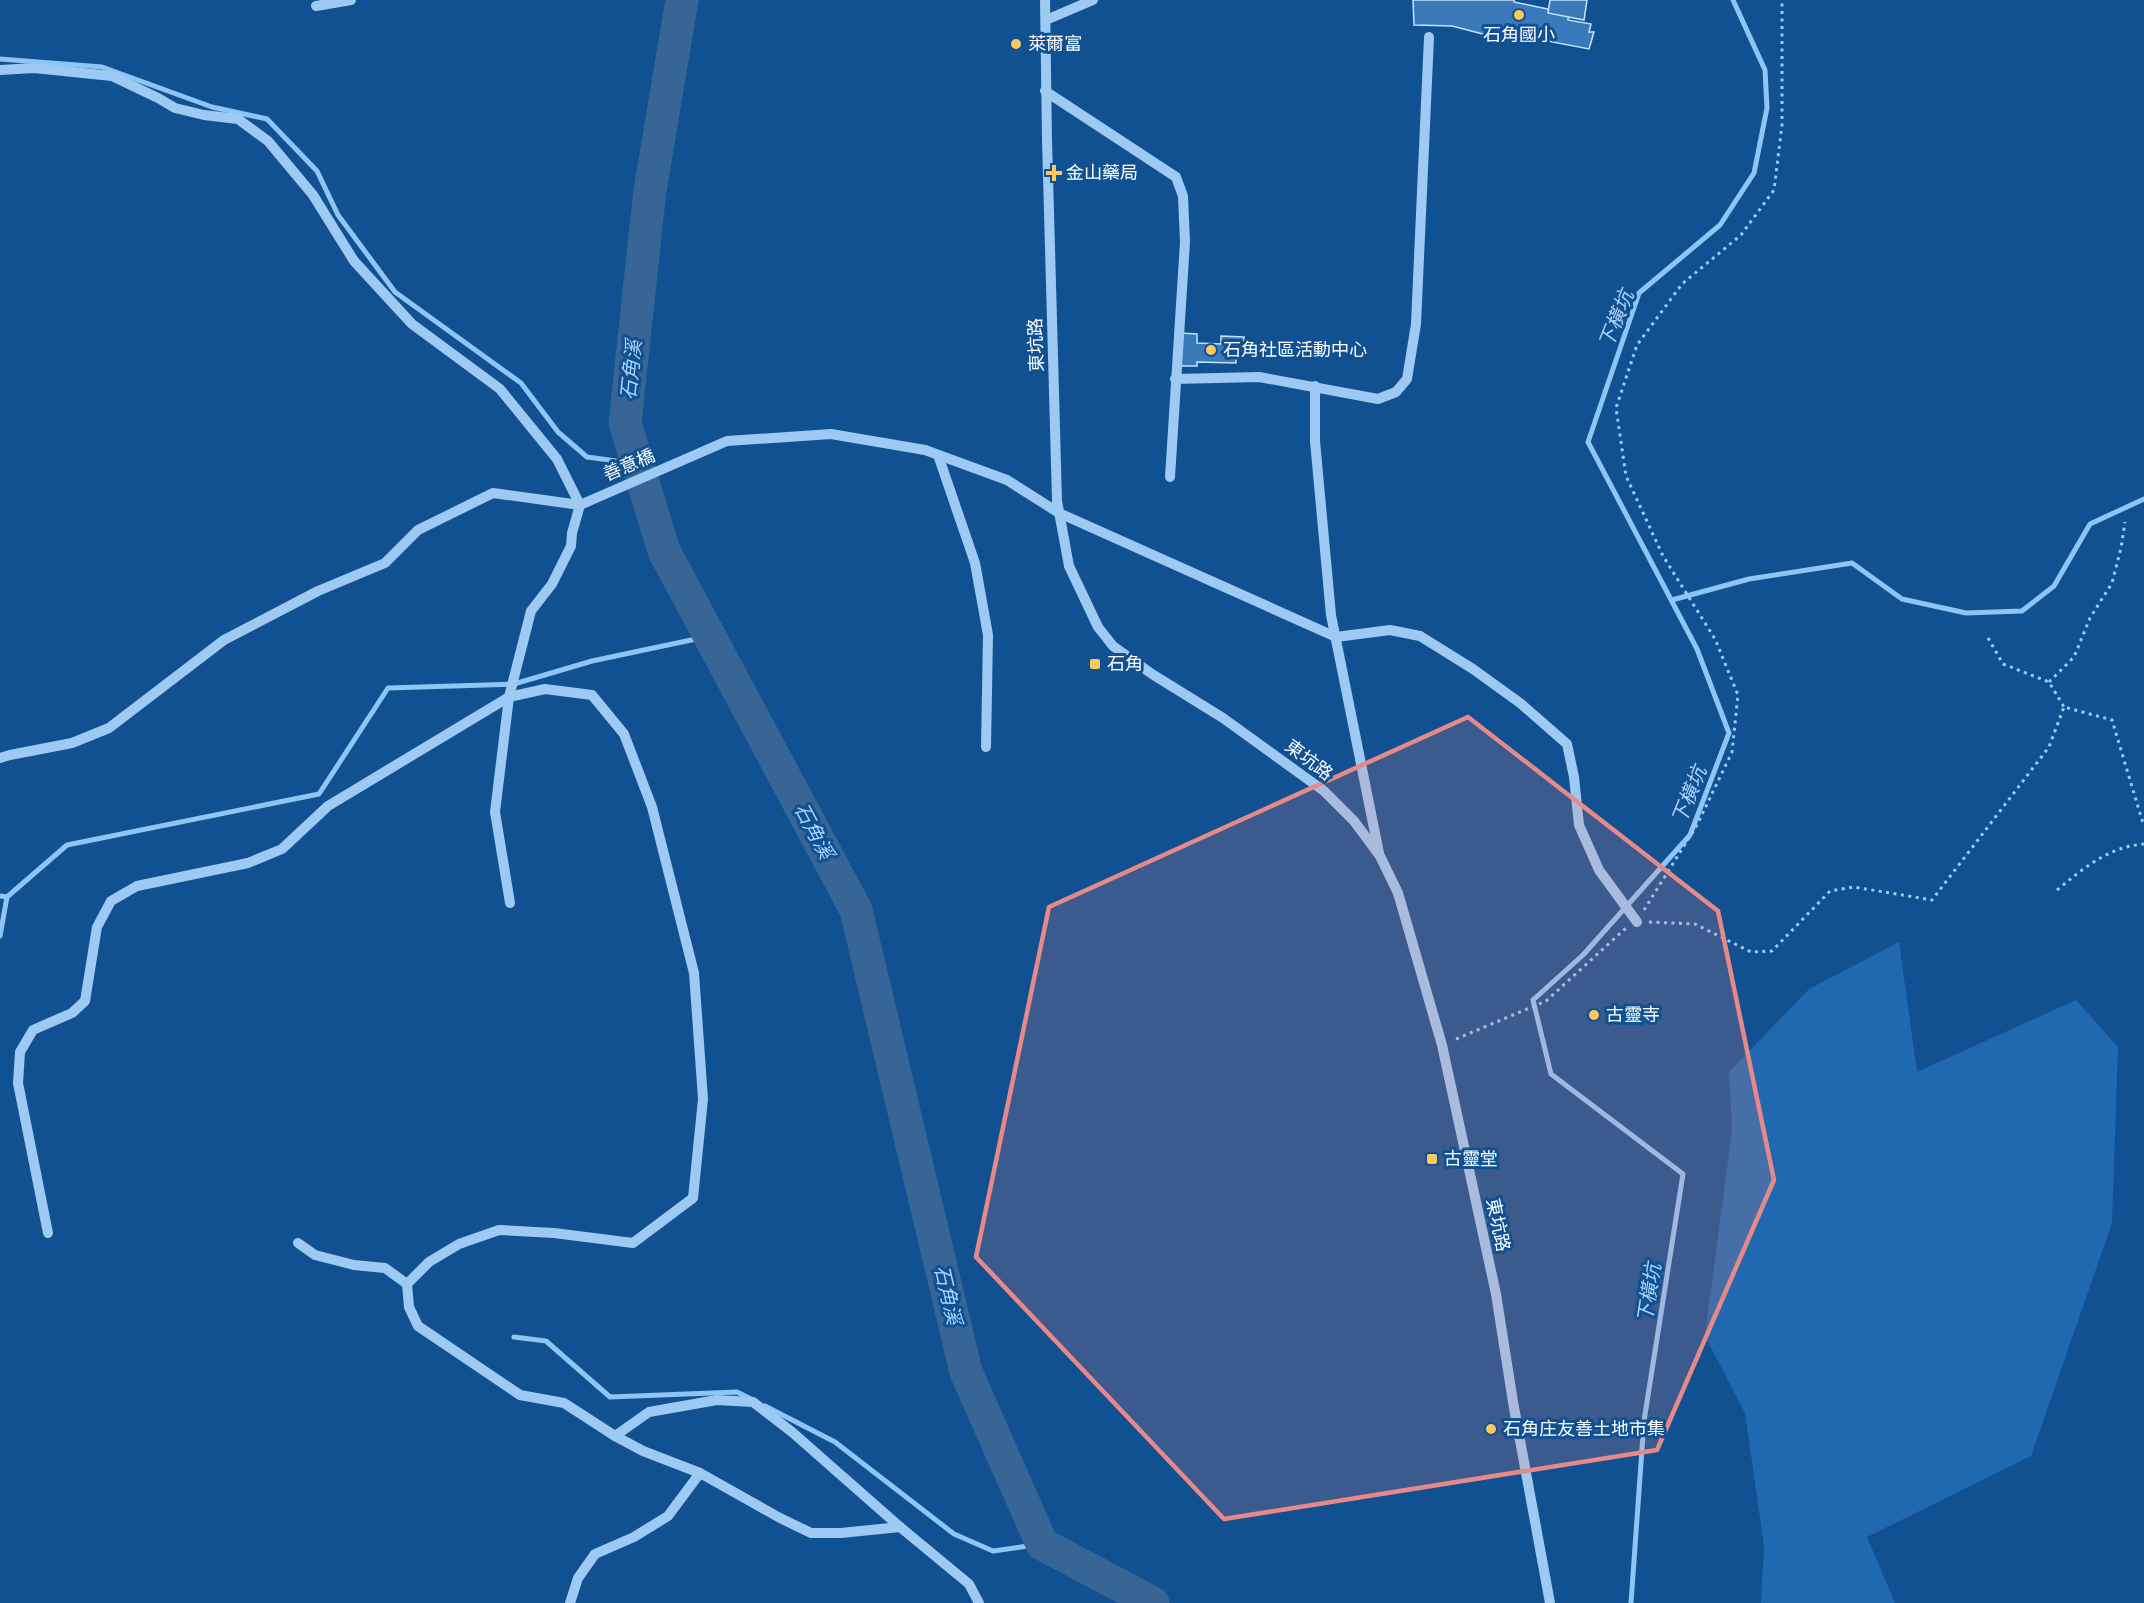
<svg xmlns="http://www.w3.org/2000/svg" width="2144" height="1603" font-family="'Alegreya Sans','Noto Sans TC',sans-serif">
	<rect width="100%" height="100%" fill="#115192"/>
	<polygon fill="#2069b0" points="1899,942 1917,1072 2076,1000 2118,1047 2112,1223 2031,1456 1867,1537 1895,1603 1761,1603 1764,1546 1745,1413 1705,1336 1732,1130 1729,1072 1809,989"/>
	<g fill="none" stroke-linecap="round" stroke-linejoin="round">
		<g stroke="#8fc5f6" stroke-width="5">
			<polyline points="0,59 102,67 212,107 267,119 317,171 338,215 395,292 521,383 558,432 587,457 638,464"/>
			<polyline points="1672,600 1749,579 1852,563 1902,599 1966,613 2022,611 2054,586 2090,524 2144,499"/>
			<polyline points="0,896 7,897 67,845 319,794 388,688 514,684 592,661 710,636"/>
			<polyline points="0,936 7,897"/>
			<polyline points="514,1337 546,1341 610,1397 737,1392 751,1399"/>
			<polyline points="765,1406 835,1442 954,1534 993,1551 1042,1544"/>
			<polyline points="1631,1603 1644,1421 1683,1174 1551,1074 1533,1000 1583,955 1690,835 1729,733 1697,649 1588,442 1639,293 1720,225 1754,173 1767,108 1765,70 1733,0"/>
		</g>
		<polyline stroke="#376595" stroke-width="33" points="682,0 650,190 625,423 664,551 856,910 966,1372 1042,1544 1153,1603"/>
	</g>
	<g fill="#3a7abb" stroke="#c5e2fd" stroke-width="1.5">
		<polygon points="1413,0 1514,0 1514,2 1557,11 1558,4 1569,6 1568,20 1591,24 1589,32 1594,32 1589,49 1511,34 1510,41 1452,26 1414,25"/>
		<polygon points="1550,0 1587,0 1584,20 1548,13"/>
		<polygon points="1180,333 1197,334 1197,343 1221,344 1221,336 1244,337 1243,356 1236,356 1236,363 1197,362 1197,366 1179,366"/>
	</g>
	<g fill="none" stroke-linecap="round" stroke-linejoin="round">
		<g stroke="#9dc9f3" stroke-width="3" stroke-dasharray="3 4.5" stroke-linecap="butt">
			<polyline points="1988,638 2003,664 2049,682 2064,707"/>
			<polyline points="2049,682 2074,657 2090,618 2112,583 2121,548 2125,522"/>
			<path d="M2057,890C2084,868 2108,847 2144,844"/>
			<polyline points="1644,910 1697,825 1732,752 1738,695 1715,639 1663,556 1626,476 1616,408 1637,345 1682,284 1741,235 1774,190 1782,125 1782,0"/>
			<polyline points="1649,922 1695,924 1751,952 1772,951 1830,891 1854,887 1932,900 2049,747 2064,707 2112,720 2142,820 2144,823"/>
			<polyline points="1456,1039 1546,1001 1626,928"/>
		</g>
		<g stroke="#9dc9f3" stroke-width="10">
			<polyline points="1045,0 1047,140 1057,501 1069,566 1098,627 1113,646 1152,674 1223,718 1324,791 1354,821 1380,856 1398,893 1442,1045 1496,1294 1513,1402 1550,1603"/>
			<polyline points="316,6 351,0"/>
			<polyline points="1046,20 1093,0"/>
			<polyline points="0,70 34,68 112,76 158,98 175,108 204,115 238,119 268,141 313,195 354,261 412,324 500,389 557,459 580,505 572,533 571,546 552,584 531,611 509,697 495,812 510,903"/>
			<polyline points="1045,91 1176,177 1183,196 1185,242 1170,477"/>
			<polyline points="1175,379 1259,377 1378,399 1396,392 1407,379 1416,324 1429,37"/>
			<polyline points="1315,386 1315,441 1331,615 1379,853"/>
			<polyline points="938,455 975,563 988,635 986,747"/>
			<polyline points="0,758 10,755 72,743 109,728 224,640 318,591 385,563 418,530 493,493 580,505 727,441 831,434 925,450 1007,480 1059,513 1336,637 1390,630 1420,636 1473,669 1520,703 1567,744 1574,777 1579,825 1599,870 1637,922"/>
			<polyline points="48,1233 18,1083 20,1052 33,1030 72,1013 85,1001 97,927 111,901 137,886 248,863 282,849 328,806 509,697 545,689 592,695 624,734 652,807 694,973 703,1099 693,1198 633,1243 554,1233 499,1230 459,1244 429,1262 407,1284"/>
			<polyline points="298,1243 315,1255 354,1265 385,1268 407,1284 409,1307 418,1326 520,1395 564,1403 615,1436 643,1451 700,1473 780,1518 811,1533 841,1533 900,1527"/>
			<polyline points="615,1436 649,1412 717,1400 753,1402 792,1432 900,1527 969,1584 979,1603"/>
			<polyline points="570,1603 578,1578 595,1554 634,1537 668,1516 700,1473"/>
		</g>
	</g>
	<path fill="#e88989" fill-opacity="0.2" stroke="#e88989" stroke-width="4.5" stroke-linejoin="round" d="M1468,717L1718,911L1774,1180L1657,1450L1224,1519L976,1257L1049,907Z"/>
	<g fill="#ffc85f" stroke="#115192" stroke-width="2">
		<circle cx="1519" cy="15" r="6"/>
		<circle cx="1016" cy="44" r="6"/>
		<path d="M1051 164h6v6h6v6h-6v6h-6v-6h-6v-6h6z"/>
		<circle cx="1211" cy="350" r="6"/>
		<rect x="1089" y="658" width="12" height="12" rx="3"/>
		<circle cx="1594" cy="1015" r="6"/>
		<rect x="1426" y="1153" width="12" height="12" rx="3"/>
		<circle cx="1491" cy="1429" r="6"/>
	</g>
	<g text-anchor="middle" stroke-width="6" stroke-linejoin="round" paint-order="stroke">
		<g font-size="18" fill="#fff" stroke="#115192" text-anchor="start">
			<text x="1519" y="41" text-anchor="middle">石角國小</text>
			<text x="1028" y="50">萊爾富</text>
			<text x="1066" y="179">金山藥局</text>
			<text x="1223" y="356">石角社區活動中心</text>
			<text x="1107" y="670">石角</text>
			<text x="1606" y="1021">古靈寺</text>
			<text x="1444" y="1165">古靈堂</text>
			<text x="1503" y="1435">石角庄友善土地市集</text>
		</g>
		<g font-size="18" fill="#fff" stroke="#115192">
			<text transform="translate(1036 345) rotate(-92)" y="6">東坑路</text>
			<text transform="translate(629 465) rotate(-23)" y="6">善意橋</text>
			<text transform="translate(1309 760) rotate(37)" y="6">東坑路</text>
			<text transform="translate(1498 1225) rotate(78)" y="6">東坑路</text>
		</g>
		<g font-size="20" font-style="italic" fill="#a9d3fa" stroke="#115192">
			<text transform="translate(1616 319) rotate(-68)" y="7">下橫坑</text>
			<text transform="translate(631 370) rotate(-84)" y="7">石角溪</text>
			<text transform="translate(1689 795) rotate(-68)" y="7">下橫坑</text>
			<text transform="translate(814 831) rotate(62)" y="7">石角溪</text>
			<text transform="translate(1649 1293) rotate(-81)" y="7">下橫坑</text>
			<text transform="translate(948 1295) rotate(77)" y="7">石角溪</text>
		</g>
	</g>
</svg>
